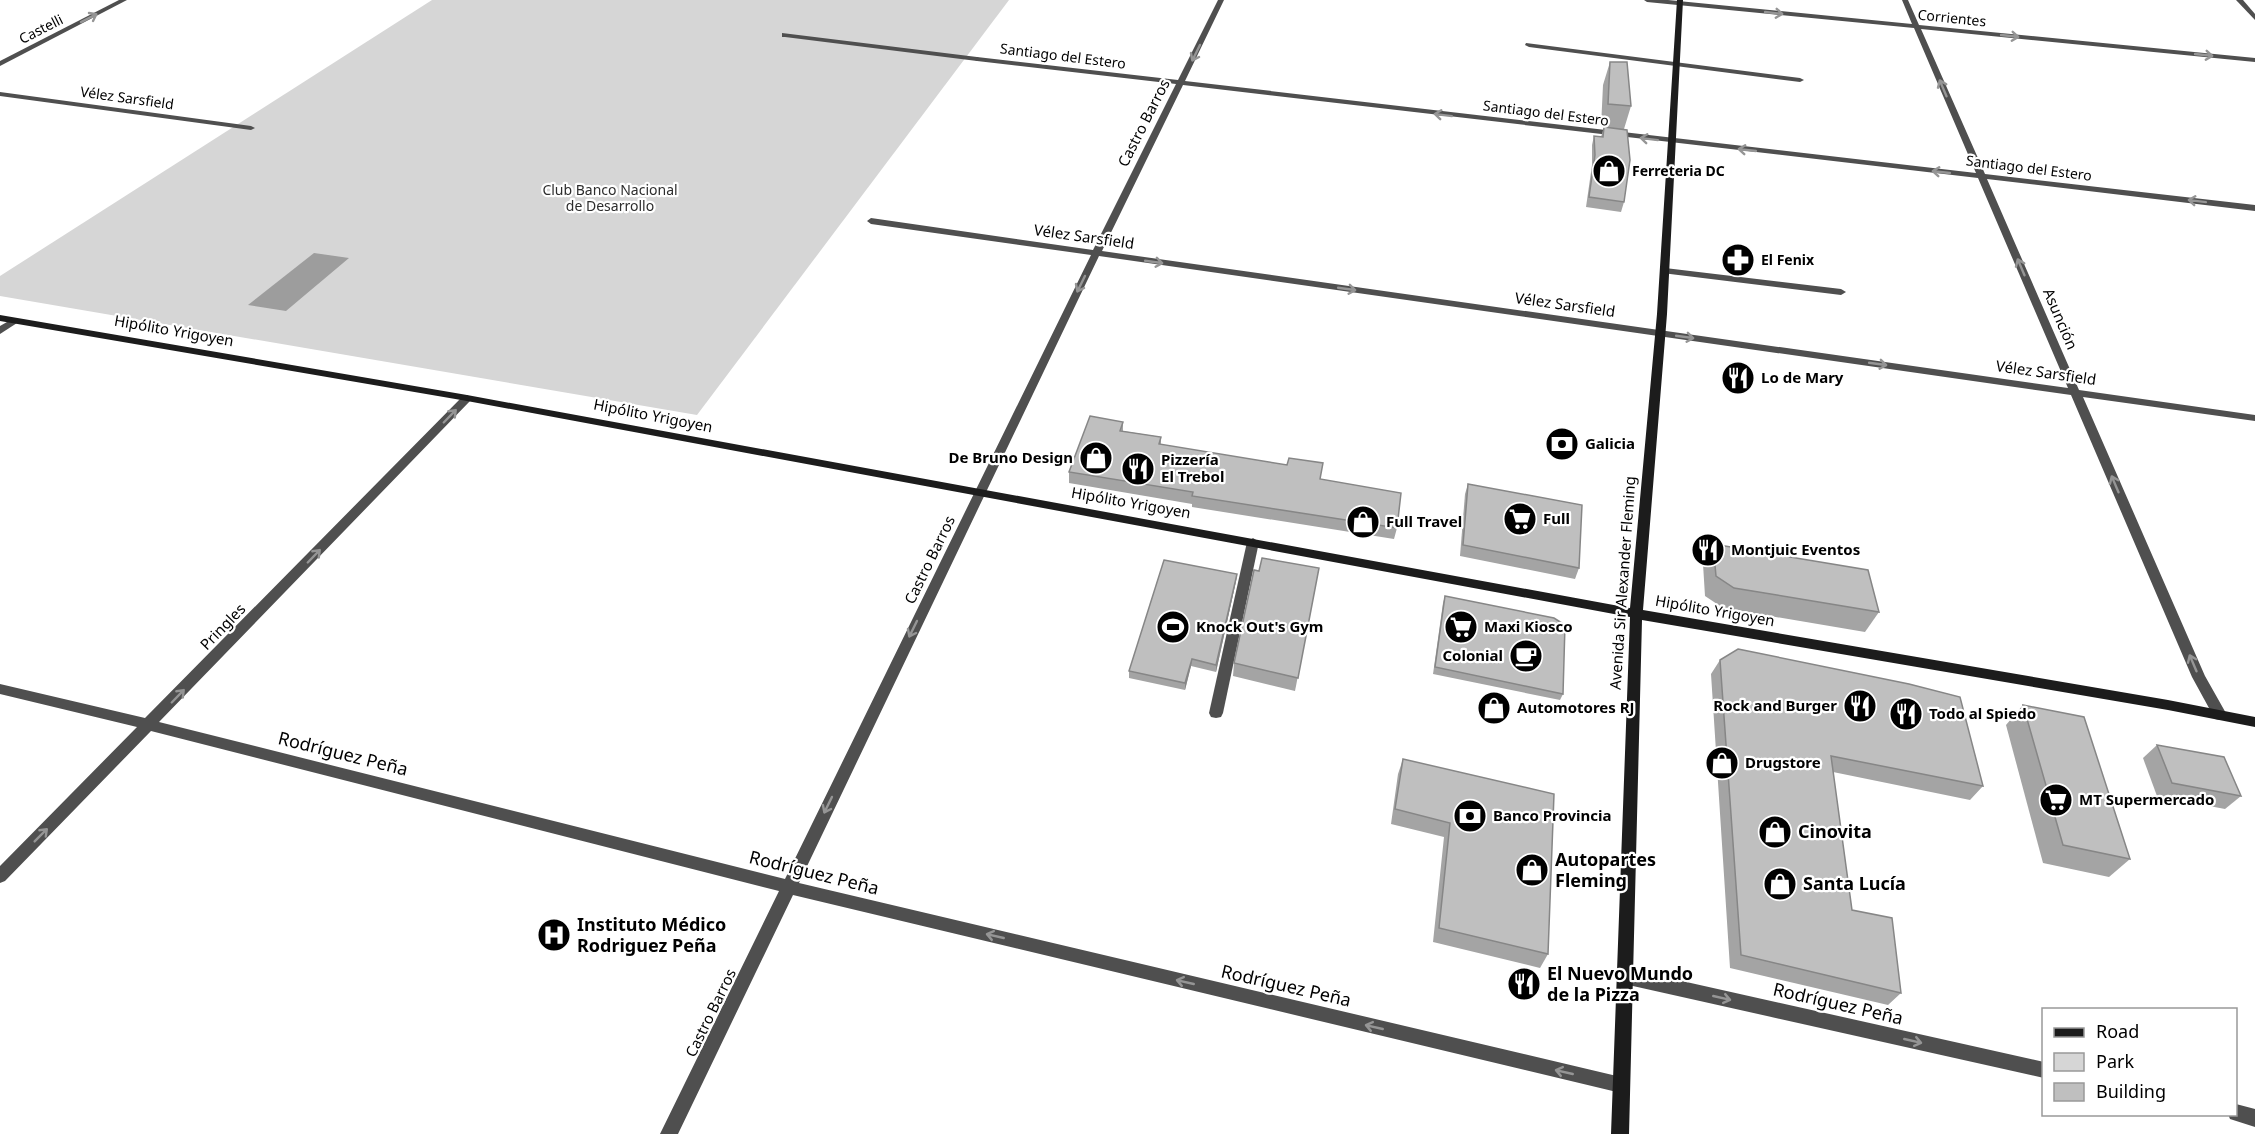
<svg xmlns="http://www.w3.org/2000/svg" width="2255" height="1134" font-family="'Noto Sans',sans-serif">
	<rect width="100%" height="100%" fill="#fff"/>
	<polygon fill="#d6d6d6" points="432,0 1009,0 697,415 0,296 0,276"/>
	<polygon fill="#9d9d9d" points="314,253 349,258 286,311 248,305"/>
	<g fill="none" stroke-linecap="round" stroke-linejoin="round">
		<g fill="#4f4f4f" fill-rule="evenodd">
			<polygon points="782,33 977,57 981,59 977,61 785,37 782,37"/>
			<polygon points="1526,43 1800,78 1804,80 1800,82 1529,47 1525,45"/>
			<polygon points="1665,268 1841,289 1846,292 1841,295 1662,273 1662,269"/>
			<polygon points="1253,538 1259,542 1223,713 1221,717 1216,718 1211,717 1209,713 1247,542"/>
		</g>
		<g fill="#4f4f4f" fill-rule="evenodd">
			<polygon points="119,0 127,0 0,66 0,61"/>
			<path d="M1218,0H1224L1185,81L1976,173L1914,28L1647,2L1644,0H1668L1912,24L1902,0H1908L1919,25L2255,58V62L1921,29L1985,174L2255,205V211L1987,179L2079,390L2255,415V421L2083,397L2205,676L2227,715L2225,719L2220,720L2215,719L2192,677L2071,395L1099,256L799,883L1621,1077L1627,1079L1629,1085L1627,1091L1621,1093L793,895L678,1134H660L779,891L151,731L5,881L0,883V866L137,727L0,694V684L145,718L463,396L467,395L472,398L471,400L159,722L785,879L1091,255L871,224L867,221L871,218L1093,250L1176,84L977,61L973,59L977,57L1178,80ZM1183,85L1978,178L2068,388L1102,251Z"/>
			<polygon points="2236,0 2243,0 2255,14 2255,20"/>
			<polygon points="0,92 251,126 255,128 251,130 0,96"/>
			<polygon points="14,318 19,321 17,323 0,334 0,326"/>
			<polygon points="1624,968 2044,1062 2044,1078 1624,984 1618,981 1616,976 1618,971"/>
			<polygon points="2236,1104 2255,1109 2255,1127 2230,1119 2228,1114 2236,1114"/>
		</g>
		<polygon fill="#1c1c1c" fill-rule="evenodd" points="1677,0 1683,0 1667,314 1643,610 2168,700 2255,717 2255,727 2168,710 1642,620 1629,1134 1611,1134 1630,617 467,401 0,321 0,315 467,395 1630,608 1657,314"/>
	</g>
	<g fill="#a4a4a4">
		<polygon points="1610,62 1631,106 1624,129 1624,202 1621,212 1586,207 1592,165 1592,145 1594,136 1601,137 1604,127 1601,127 1603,85"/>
		<polygon points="1123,422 1123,431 1161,437 1161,445 1320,479 1397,528 1394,539 1192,507 1192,504 1069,483 1069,472"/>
		<polygon points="1468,484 1579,568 1575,579 1460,556 1465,494"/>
		<polygon points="1713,544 1879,612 1865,632 1723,608 1705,596 1703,564"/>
		<polygon points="1319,568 1295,691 1233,676 1234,663 1259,571"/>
		<polygon points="1237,574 1236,581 1216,672 1191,666 1185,690 1129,678 1129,671"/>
		<polygon points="1445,596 1563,694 1560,700 1433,674 1443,603"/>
		<polygon points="1720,660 1983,786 1970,800 1833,772 1852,910 1901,993 1888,1005 1730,968 1711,674"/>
		<polygon points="2023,705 2130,859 2109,877 2043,863 2006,725"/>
		<polygon points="2157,745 2241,796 2225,809 2157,796 2143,758"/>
		<polygon points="1403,759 1548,954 1540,968 1433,942 1444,837 1391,824 1398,774"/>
	</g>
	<g fill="#868686">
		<polygon points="1237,574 1236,581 1216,672 1216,665"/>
		<polygon points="1192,659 1191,666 1185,690 1185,683"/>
	</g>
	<g fill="#bfbfbf" stroke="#868686" stroke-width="1.5">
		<polygon points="1610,62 1627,62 1631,106 1608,104"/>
		<polygon points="1604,127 1627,130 1630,160 1624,202 1589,197 1595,155 1594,136 1603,137"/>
		<polygon points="1090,416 1123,422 1120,431 1161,437 1159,444 1287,465 1289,458 1323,463 1320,479 1401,493 1397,528 1192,496 1193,492 1069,472"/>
		<polygon points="1468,484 1582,505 1579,568 1463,545"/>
		<polygon points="1713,544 1868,570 1879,612 1734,588 1716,576"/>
		<polygon points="1262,558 1319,568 1298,678 1234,663 1254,570 1259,571"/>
		<polygon points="1164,560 1237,574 1216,665 1192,659 1185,683 1129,671"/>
		<polygon points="1445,596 1554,618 1565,625 1563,694 1435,667"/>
		<polygon points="1738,649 1909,684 1960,697 1983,786 1831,756 1852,910 1892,918 1901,993 1741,955 1720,660"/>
		<polygon points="2023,705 2084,717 2130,859 2063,845"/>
		<polygon points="2157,745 2224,757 2241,796 2172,783"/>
		<polygon points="1403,759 1554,794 1548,954 1439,928 1450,823 1395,809"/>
	</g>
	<defs><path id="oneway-shaft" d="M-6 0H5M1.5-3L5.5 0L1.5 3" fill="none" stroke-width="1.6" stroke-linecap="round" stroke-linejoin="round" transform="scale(1.5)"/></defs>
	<g stroke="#959595">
		<use href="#oneway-shaft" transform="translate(1774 13) rotate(6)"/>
		<use href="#oneway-shaft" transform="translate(89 18) rotate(-27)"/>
		<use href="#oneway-shaft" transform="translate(2010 36) rotate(6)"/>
		<use href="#oneway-shaft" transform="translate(1196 53) rotate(116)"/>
		<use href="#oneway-shaft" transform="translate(2204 55) rotate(6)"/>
		<use href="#oneway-shaft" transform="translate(1943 88) rotate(-113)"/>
		<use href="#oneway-shaft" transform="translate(1443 115) rotate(-173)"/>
		<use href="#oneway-shaft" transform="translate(1649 139) rotate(-173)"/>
		<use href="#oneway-shaft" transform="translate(1747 150) rotate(-174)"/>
		<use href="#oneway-shaft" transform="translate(1941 172) rotate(-174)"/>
		<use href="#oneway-shaft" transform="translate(2197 201) rotate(-173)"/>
		<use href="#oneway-shaft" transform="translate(1154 262) rotate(8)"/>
		<use href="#oneway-shaft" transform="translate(2021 267) rotate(-113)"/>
		<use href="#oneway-shaft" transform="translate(1081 284) rotate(116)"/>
		<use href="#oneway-shaft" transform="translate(1347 289) rotate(8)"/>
		<use href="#oneway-shaft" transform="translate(1685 337) rotate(8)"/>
		<use href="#oneway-shaft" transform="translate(1878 364) rotate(8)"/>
		<use href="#oneway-shaft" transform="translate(450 416) rotate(-46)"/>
		<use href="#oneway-shaft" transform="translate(2115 484) rotate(-113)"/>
		<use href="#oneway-shaft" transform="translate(314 556) rotate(-46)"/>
		<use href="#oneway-shaft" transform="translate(913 629) rotate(116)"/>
		<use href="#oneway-shaft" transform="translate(2193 663) rotate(-113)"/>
		<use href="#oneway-shaft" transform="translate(178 696) rotate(-46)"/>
		<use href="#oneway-shaft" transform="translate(828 805) rotate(116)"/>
		<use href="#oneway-shaft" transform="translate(41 835) rotate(-45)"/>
		<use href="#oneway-shaft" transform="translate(995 936) rotate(-167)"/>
		<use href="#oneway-shaft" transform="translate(1185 982) rotate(-167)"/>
		<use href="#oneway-shaft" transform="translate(1722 998) rotate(13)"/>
		<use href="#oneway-shaft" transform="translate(1374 1027) rotate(-167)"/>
		<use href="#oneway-shaft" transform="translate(1913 1041) rotate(13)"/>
		<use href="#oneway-shaft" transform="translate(1564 1072) rotate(-167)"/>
	</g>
	<defs>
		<g id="shop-disc" transform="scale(1.725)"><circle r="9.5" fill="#000" stroke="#fff"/><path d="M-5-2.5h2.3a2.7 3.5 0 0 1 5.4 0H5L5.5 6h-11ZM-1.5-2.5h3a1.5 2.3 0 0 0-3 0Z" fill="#fff"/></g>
		<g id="pharmacy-disc" transform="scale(1.725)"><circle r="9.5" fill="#000" stroke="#fff"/><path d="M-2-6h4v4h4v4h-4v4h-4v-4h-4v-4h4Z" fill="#fff"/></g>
		<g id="restaurant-disc" transform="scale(1.725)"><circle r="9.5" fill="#000" stroke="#fff"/><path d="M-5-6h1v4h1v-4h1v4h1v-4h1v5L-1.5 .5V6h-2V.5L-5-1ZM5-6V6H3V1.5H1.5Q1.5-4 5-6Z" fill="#fff"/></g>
		<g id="bank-disc" transform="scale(1.725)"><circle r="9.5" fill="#000" stroke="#fff"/><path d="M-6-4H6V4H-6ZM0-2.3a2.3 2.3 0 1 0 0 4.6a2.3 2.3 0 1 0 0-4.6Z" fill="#fff"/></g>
		<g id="supermarket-disc" transform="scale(1.725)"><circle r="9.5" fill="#000" stroke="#fff"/><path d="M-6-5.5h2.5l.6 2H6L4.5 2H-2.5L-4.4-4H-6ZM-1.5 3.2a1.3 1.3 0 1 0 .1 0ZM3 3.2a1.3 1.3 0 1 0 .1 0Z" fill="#fff"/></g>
		<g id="stadium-disc" transform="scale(1.725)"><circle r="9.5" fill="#000" stroke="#fff"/><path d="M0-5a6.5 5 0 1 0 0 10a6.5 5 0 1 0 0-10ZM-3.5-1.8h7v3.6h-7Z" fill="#fff"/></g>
		<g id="cafe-disc" transform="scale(1.725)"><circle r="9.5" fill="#000" stroke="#fff"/><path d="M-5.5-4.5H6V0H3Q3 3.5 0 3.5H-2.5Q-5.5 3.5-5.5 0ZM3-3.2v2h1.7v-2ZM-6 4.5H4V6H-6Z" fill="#fff"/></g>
		<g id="hospital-disc" transform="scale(1.725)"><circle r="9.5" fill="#000" stroke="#fff"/><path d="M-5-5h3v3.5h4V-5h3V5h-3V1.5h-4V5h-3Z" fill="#fff"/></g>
	</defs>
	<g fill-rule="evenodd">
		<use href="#shop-disc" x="1609" y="171"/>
		<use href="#pharmacy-disc" x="1738" y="260"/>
		<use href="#restaurant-disc" x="1738" y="378"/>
		<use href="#bank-disc" x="1562" y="444"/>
		<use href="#shop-disc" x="1096" y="458"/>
		<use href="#restaurant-disc" x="1138" y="469"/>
		<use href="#supermarket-disc" x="1520" y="519"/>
		<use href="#shop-disc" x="1363" y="522"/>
		<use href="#restaurant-disc" x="1708" y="550"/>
		<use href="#stadium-disc" x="1173" y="627"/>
		<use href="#supermarket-disc" x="1461" y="627"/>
		<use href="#cafe-disc" x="1526" y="656"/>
		<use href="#restaurant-disc" x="1860" y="706"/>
		<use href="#shop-disc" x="1494" y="708"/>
		<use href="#restaurant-disc" x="1906" y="714"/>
		<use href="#shop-disc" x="1722" y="763"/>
		<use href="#supermarket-disc" x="2056" y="800"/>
		<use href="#bank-disc" x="1470" y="816"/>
		<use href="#shop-disc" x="1775" y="832"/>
		<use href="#shop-disc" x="1532" y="870"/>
		<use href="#shop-disc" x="1780" y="884"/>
		<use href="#hospital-disc" x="554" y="935"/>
		<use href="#restaurant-disc" x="1524" y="984"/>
	</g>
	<g text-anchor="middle" stroke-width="4.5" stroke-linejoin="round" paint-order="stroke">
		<g font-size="14" fill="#000" stroke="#fff">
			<text transform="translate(1952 18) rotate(6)" y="5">Corrientes</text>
			<text transform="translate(41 29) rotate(-27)" y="5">Castelli</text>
			<text transform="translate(1063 56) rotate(7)" y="5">Santiago del Estero</text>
			<text transform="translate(127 98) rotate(8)" y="5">Vélez Sarsfield</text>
			<text transform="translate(1546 113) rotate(7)" y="5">Santiago del Estero</text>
			<text transform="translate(2029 168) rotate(7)" y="5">Santiago del Estero</text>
		</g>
		<g font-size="14" font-weight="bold" fill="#000" stroke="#fff" text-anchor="start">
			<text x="1632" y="176">Ferreteria DC</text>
			<text x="1761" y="265">El Fenix</text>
		</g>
		<g font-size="14" fill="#2d2d2d" stroke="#fff">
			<text x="610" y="195">Club Banco Nacional<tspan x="610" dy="16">de Desarrollo</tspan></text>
		</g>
		<g font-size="15" fill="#000" stroke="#fff">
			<text transform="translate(1144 123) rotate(-63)" y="5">Castro Barros</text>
			<text transform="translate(1084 237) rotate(8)" y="5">Vélez Sarsfield</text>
			<text transform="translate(1565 305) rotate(8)" y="5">Vélez Sarsfield</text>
			<text transform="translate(2060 319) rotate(67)" y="5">Asunción</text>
			<text transform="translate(174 331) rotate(10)" y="5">Hipólito Yrigoyen</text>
			<text transform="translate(2046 373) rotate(8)" y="5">Vélez Sarsfield</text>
			<text transform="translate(653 416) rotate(11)" y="5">Hipólito Yrigoyen</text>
			<text transform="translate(1131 503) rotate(10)" y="5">Hipólito Yrigoyen</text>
			<text transform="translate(930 560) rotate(-64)" y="5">Castro Barros</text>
			<text transform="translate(1623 583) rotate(-86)" y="5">Avenida Sir Alexander Fleming</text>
			<text transform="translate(1715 611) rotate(10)" y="5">Hipólito Yrigoyen</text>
			<text transform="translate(223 627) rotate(-46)" y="5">Pringles</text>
			<text transform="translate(711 1013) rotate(-64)" y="5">Castro Barros</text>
		</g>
		<g font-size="15" font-weight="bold" fill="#000" stroke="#fff" text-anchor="start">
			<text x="1761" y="383">Lo de Mary</text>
			<text x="1585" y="449">Galicia</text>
			<text x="1073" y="463" text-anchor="end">De Bruno Design</text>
			<text x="1161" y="465">Pizzería<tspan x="1161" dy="17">El Trebol</tspan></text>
			<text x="1543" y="524">Full</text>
			<text x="1386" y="527">Full Travel</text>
			<text x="1731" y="555">Montjuic Eventos</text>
			<text x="1196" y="632">Knock Out's Gym</text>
			<text x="1484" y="632">Maxi Kiosco</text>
			<text x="1503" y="661" text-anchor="end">Colonial</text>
			<text x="1837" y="711" text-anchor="end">Rock and Burger</text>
			<text x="1517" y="713">Automotores RJ</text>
			<text x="1929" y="719">Todo al Spiedo</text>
			<text x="1745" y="768">Drugstore</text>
			<text x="2079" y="805">MT Supermercado</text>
			<text x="1493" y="821">Banco Provincia</text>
		</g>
		<g font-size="18" fill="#000" stroke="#fff">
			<text transform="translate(343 754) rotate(14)" y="6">Rodríguez Peña</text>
			<text transform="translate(814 873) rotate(14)" y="6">Rodríguez Peña</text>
			<text transform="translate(1286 986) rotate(13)" y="6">Rodríguez Peña</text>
			<text transform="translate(1838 1004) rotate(13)" y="6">Rodríguez Peña</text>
		</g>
		<g font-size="18" font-weight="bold" fill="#000" stroke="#fff" text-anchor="start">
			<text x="1798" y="838">Cinovita</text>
			<text x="1555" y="866">Autopartes<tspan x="1555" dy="21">Fleming</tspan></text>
			<text x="1803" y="890">Santa Lucía</text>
			<text x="577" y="931">Instituto Médico<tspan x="577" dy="21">Rodriguez Peña</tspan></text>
			<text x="1547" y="980">El Nuevo Mundo<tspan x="1547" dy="21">de la Pizza</tspan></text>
		</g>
	</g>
	<rect x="2042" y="1008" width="195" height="108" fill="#ffffff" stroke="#999999" stroke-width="1.5"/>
	<rect x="2054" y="1028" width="30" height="9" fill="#1c1c1c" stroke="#999999" stroke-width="1.5"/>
	<text x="2096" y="1038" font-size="18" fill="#000000">Road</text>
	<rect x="2054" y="1053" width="30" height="18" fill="#d6d6d6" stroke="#999999" stroke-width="1.5"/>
	<text x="2096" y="1068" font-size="18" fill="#000000">Park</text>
	<rect x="2054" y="1083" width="30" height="18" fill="#bfbfbf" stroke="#999999" stroke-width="1.5"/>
	<text x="2096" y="1098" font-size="18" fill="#000000">Building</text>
</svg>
